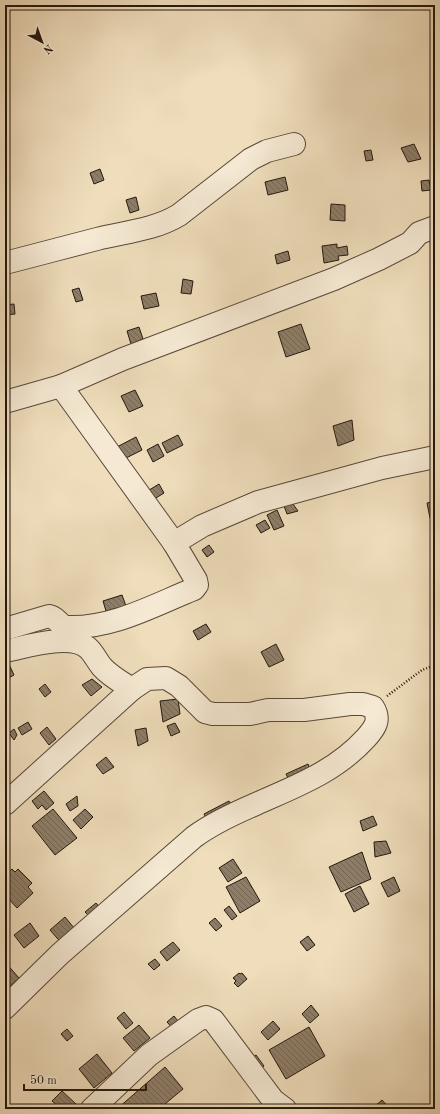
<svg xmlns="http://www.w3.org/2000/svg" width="440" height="1114" font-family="'Old Standard TT',serif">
	<defs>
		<pattern id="building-back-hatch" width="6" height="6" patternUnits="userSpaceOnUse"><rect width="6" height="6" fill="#8e7e68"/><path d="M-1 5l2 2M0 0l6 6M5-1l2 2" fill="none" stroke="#746654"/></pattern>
	</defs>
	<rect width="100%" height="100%" fill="#efddbb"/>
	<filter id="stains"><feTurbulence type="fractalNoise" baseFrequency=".005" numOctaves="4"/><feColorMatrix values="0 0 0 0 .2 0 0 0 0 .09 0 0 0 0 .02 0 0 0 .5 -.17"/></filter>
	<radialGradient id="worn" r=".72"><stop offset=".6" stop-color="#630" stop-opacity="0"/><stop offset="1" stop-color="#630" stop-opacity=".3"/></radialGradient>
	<g fill="url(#building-back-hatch)" stroke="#24180e">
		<polygon points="414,144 421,159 408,162 401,148"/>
		<polygon points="371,150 373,160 366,161 364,151"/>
		<polygon points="100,169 104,180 94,184 90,173"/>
		<polygon points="285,177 288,190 268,195 265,182"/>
		<polygon points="429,180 431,190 422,191 421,181"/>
		<polygon points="136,197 139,210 130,213 126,200"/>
		<polygon points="331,204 345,205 345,221 330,220"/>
		<polygon points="337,244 337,248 347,246 348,255 338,256 339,260 324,263 322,246"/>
		<polygon points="288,251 290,260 277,264 275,255"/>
		<polygon points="183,279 193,281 191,294 181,293"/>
		<polygon points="79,288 83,300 76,302 72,290"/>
		<polygon points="156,293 159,306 144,309 141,296"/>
		<polygon points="14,304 15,314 5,315 5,305"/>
		<polygon points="301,324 310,349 286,357 278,332"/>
		<polygon points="139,327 143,339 131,344 127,331"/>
		<polygon points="135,390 143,406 129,412 121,396"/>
		<polygon points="352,420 354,440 338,446 333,426"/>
		<polygon points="178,435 183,445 167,453 162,443"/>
		<polygon points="136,437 142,450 122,460 115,448"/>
		<polygon points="158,444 164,456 153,462 147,450"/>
		<polygon points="159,484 164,493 151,501 146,492"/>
		<polygon points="290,500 298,511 287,514 283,503"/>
		<polygon points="435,501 435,517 430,518 427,503"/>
		<polygon points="277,510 284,526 274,530 267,515"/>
		<polygon points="265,520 270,528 261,533 256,525"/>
		<polygon points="209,545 214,552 207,557 202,550"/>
		<polygon points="122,595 126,606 106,611 103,601"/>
		<polygon points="206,624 211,632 198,640 193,631"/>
		<polygon points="276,644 284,660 269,667 261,652"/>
		<polygon points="7,660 14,675 5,680 5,661"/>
		<polygon points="92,679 102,687 91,696 82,685"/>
		<polygon points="45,684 51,692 45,697 39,689"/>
		<polygon points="178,699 180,714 163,722 160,701"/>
		<polygon points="28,722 32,729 22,735 18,728"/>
		<polygon points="175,723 180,732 171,736 167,726"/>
		<polygon points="47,727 56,739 49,745 40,733"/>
		<polygon points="146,728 148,741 138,746 135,730"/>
		<polygon points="14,729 17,735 14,740 9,733"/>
		<polygon points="106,757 114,767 103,774 96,765"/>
		<polygon points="308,764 312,775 291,784 286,774"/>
		<polygon points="44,791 54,803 46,810 42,805 38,809 32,801"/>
		<polygon points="77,796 78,806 70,811 66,804"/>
		<polygon points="229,801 234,810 209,823 204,814"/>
		<polygon points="53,809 77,838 55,855 32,826"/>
		<polygon points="85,809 93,817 81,829 73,820"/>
		<polygon points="373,816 377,825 363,831 360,821"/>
		<polygon points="386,841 391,853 375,857 374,842"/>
		<polygon points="362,852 371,879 341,892 329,867"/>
		<polygon points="233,859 242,873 228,882 219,868"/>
		<polygon points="12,869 15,872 18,869 32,883 28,887 33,893 17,908 5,895 5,875"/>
		<polygon points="246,877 260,901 240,913 226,887"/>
		<polygon points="394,877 400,891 388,897 381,883"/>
		<polygon points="360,886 369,904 354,912 345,894"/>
		<polygon points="96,903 104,913 95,922 85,912"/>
		<polygon points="229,906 237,916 232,920 224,910"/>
		<polygon points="65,917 79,934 64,946 50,930"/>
		<polygon points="215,918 222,926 216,931 209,923"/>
		<polygon points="30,923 39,936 24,948 14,935"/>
		<polygon points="308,936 315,945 307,951 300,942"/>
		<polygon points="173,942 180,950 167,961 160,952"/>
		<polygon points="155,959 160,965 154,970 148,964"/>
		<polygon points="5,962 19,978 5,991"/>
		<polygon points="239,973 240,974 242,973 247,979 238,987 234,983 236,981 233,978"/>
		<polygon points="311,1005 319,1015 310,1023 302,1014"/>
		<polygon points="124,1012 133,1023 126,1029 117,1018"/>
		<polygon points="174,1016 181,1025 175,1031 167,1022"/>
		<polygon points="273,1021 280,1029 268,1040 261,1032"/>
		<polygon points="139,1025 150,1038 134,1051 123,1038"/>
		<polygon points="309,1027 325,1056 286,1079 269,1050"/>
		<polygon points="67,1029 73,1036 67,1041 61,1034"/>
		<polygon points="97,1054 112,1073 94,1088 79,1069"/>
		<polygon points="256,1055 264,1066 256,1073 248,1061"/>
		<polygon points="165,1067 183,1089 159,1109 117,1109"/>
		<polygon points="62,1091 76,1104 71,1109 61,1109 52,1101"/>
		<polygon points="382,1100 390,1109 376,1109 374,1107"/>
	</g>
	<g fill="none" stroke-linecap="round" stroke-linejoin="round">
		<g stroke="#574939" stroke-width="24">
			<g id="minor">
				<path d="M5,263C36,255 66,247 97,239C125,232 154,230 179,215L251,159L267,151L294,144"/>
				<polyline points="5,402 61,386 123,359 334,279 379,259 410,243 419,233 435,227"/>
				<polyline points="174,543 202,526 258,502 382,468 435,457"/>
				<path d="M5,629L49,616C57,617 59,626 67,627C112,629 154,605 194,589L197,585L196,580L174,543L61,386"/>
				<path d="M5,651C26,647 72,632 89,649C94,654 97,661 102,667C110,676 121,682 132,689"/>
				<path d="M5,804L132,689L147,679L166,678L179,686L205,712L213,714H250L268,710H304L350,704H363L373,707C381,720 375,728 366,738C335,772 296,786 256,804C235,813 213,823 194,837L60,954L5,1008"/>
				<polyline points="92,1109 149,1055 198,1020 206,1017 213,1020 273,1100 285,1109"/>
			</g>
		</g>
		<polyline stroke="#24180e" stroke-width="2.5" stroke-dasharray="1 2" stroke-linecap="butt" points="387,696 422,670 435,665"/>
		<use href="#minor" stroke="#f5e9d3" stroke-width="22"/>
	</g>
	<rect width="440" height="1114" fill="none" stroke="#efddbb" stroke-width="20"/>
	<rect x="6" y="6" width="428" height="1102" fill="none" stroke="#24180e" stroke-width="2"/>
	<rect x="10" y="10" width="420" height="1094" fill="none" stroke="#24180e"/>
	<g transform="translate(42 42) rotate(139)" stroke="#f5e9d3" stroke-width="3" paint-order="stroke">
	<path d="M0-3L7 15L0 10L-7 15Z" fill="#24180e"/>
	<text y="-6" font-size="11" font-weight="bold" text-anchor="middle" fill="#24180e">N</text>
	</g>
	<path d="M24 1084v6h122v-6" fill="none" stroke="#24180e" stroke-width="2"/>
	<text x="30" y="1084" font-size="12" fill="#24180e" stroke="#f5e9d3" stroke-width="3" paint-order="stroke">50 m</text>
	<rect width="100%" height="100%" filter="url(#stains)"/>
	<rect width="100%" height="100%" fill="url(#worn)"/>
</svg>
